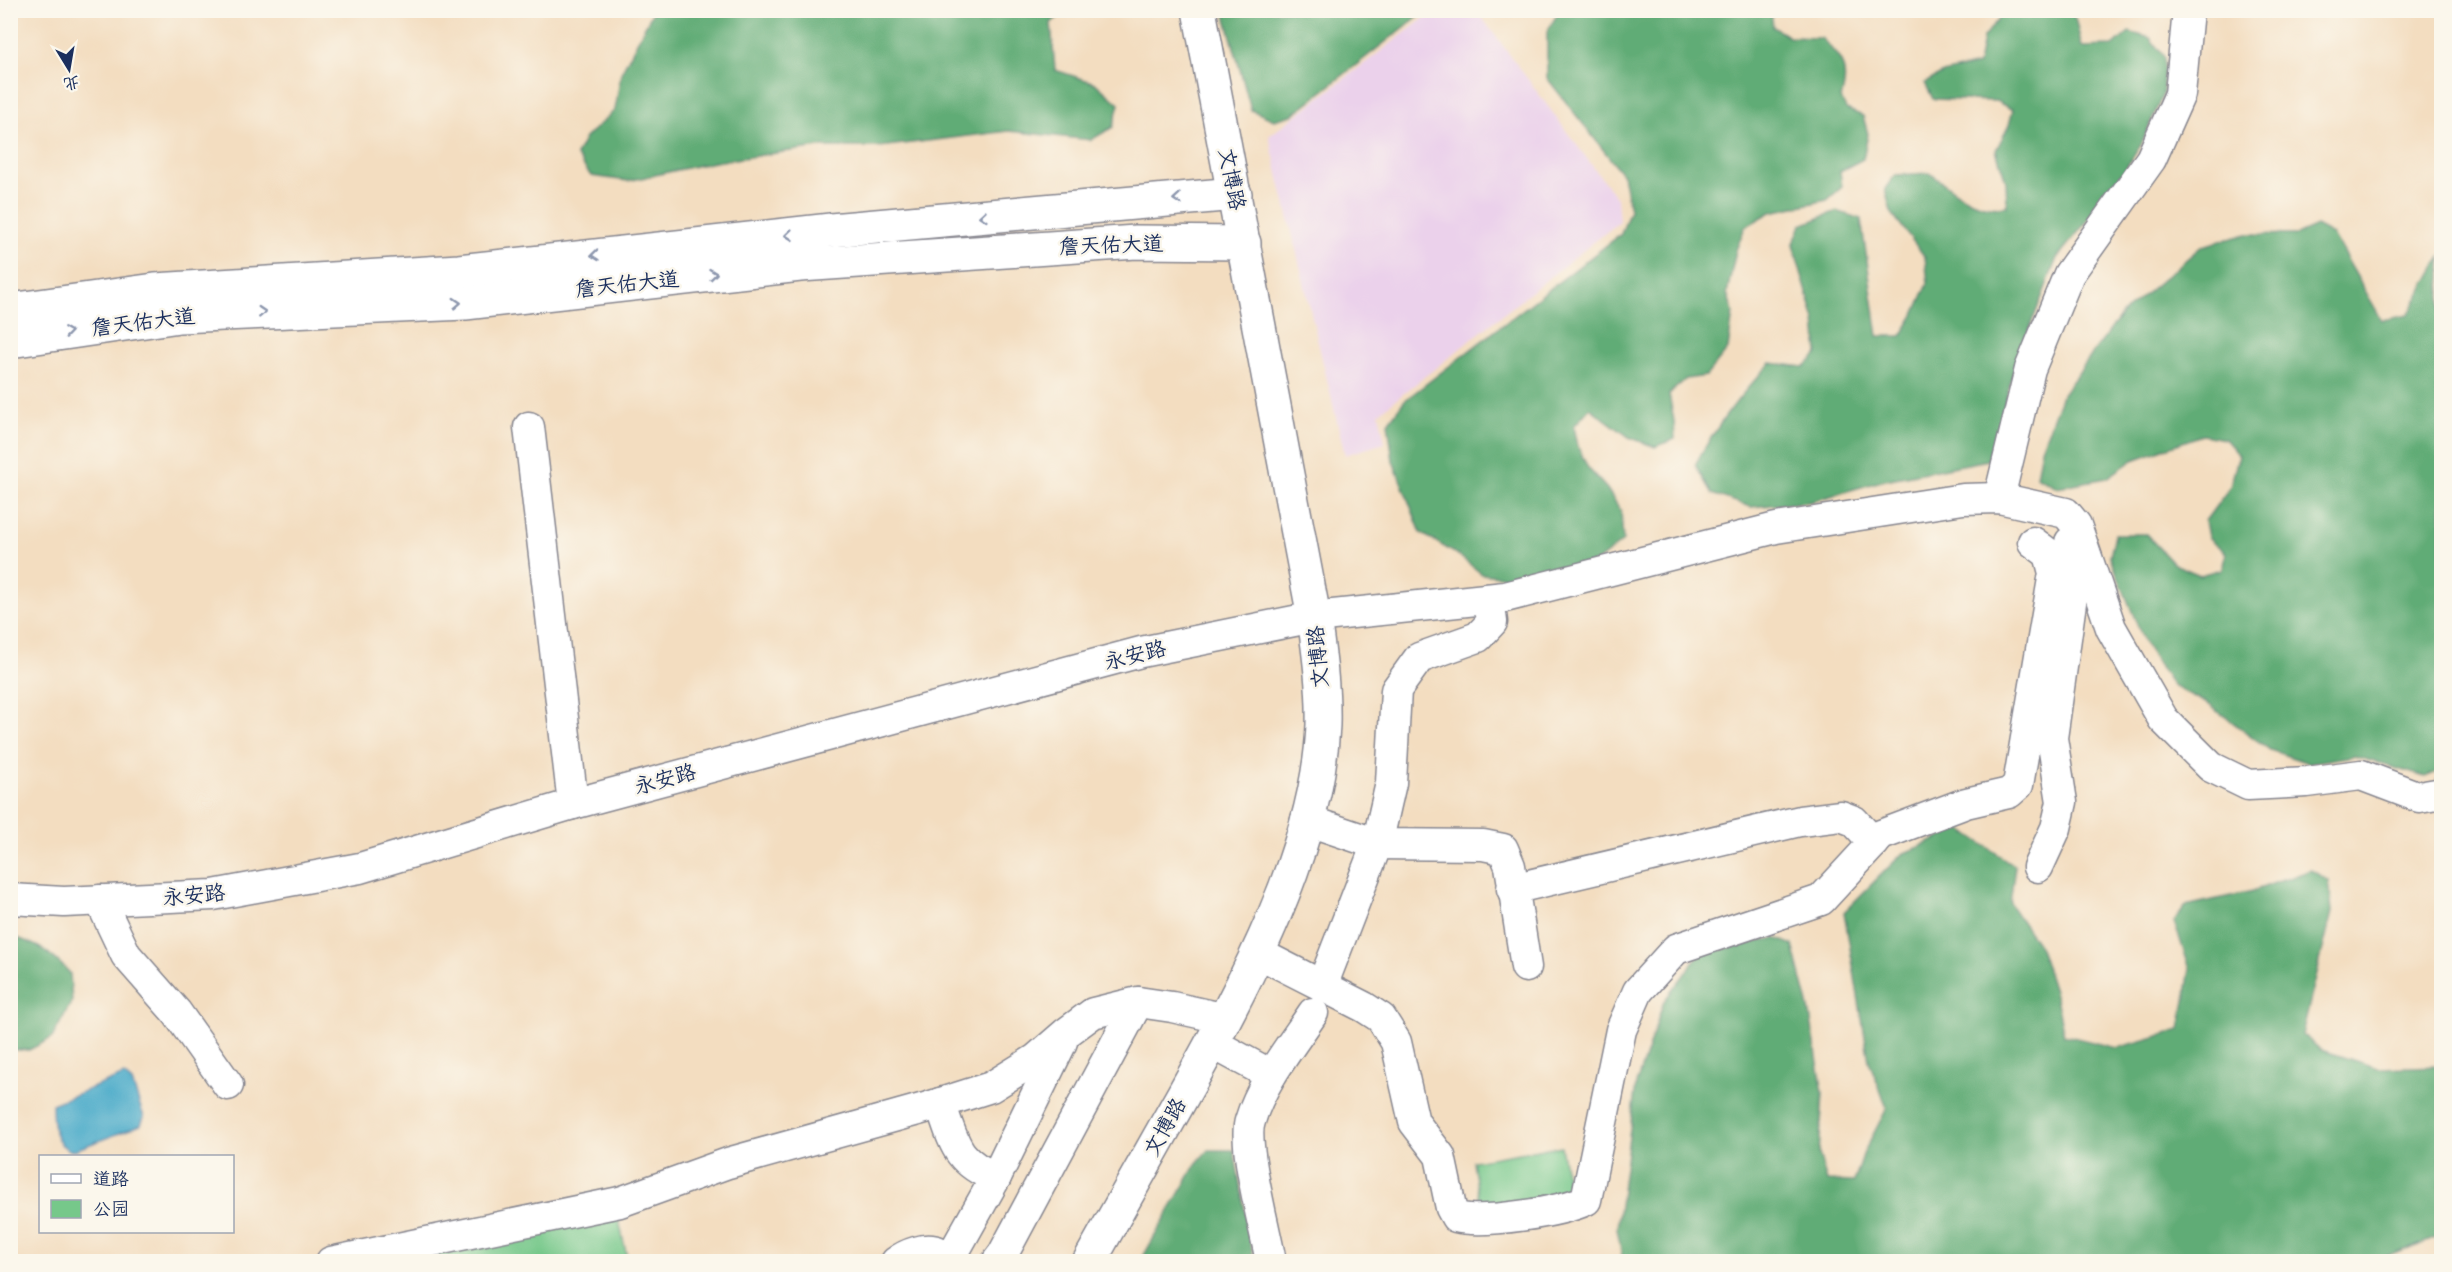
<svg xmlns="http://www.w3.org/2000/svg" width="2452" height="1272" font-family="'Balsamiq Sans','LXGW WenKai TC',sans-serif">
	<rect width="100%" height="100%" fill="#fbf7ec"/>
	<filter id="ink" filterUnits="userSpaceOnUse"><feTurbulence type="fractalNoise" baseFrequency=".0167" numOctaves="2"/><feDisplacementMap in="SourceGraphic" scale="12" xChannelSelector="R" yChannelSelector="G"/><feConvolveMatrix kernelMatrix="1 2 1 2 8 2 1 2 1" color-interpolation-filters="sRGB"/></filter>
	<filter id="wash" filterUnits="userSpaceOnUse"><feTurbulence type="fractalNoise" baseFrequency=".008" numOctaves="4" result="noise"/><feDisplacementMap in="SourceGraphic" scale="24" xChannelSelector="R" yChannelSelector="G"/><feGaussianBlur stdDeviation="1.35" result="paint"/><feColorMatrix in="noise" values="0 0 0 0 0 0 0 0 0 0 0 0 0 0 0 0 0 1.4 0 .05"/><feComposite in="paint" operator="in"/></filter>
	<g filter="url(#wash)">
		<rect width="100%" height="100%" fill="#f3ddc0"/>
		<polygon fill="#ebd1eb" points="1435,10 1477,11 1617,199 1619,222 1379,413 1385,443 1345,455 1269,136"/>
		<g fill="#76c88a" stroke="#487c74" stroke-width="1.5">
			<polygon points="1561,1146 1570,1198 1481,1213 1473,1161"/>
			<polygon points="617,1212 628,1261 383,1262"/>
		</g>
		<g fill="#60ac76" stroke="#3e6e6a" stroke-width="1.5">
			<polygon points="653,11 1066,11 1051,23 1055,70 1095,83 1119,104 1113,127 1091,140 1009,131 879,147 819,147 714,162 628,181 591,176 576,155 585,138 615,110 621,73"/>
			<polygon points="1224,11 1224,10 1425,11 1292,115 1274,120 1251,110"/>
			<path d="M1559,11H1771L1773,27L1789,37L1821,38C1842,58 1850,69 1841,98L1846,109L1863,116L1868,134L1863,159L1840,171L1842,187L1827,200L1771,212L1745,227L1736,250L1727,293L1733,312L1728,349L1706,376L1686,379L1669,394L1674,421L1675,439L1655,447L1629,437L1590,408L1574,426L1578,447L1588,468L1607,489L1621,511L1623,541L1596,562L1515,578L1482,574L1458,555L1421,533L1393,461L1388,423L1404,401L1621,234L1630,210L1623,175L1547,78V32Z"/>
			<path d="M2005,11H2069L2075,18L2082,47L2113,46L2129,32L2150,38L2164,57L2163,94L2141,145L2103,202L2057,258L2016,364L1988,460L1885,480L1810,502L1751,507L1712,494L1695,465C1716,426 1739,395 1771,363L1804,367L1818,354L1815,320L1793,245L1801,225L1837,211L1861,219L1878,336H1901L1913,317L1928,283L1925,257L1891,212L1885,189L1895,175L1930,173C1954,191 1976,211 2007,206L2006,181L1996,150L2009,125L2013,110L1996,101L1933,99L1925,83L1943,73L1978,65L1983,38Z"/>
			<polygon points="2316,226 2333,235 2382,320 2408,315 2441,257 2442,770 2425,777 2354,756 2308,763 2270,750 2208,704 2173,686 2145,644 2110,557 2115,534 2146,534 2174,564 2200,575 2222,569 2226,553 2208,537 2205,521 2230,487 2239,455 2225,439 2202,435 2133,460 2107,478 2057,487 2036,476 2041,449 2062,395 2122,314 2202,246 2247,234 2296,235"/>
			<polygon points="1961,829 2015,866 2010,904 2040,948 2056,998 2064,1035 2117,1048 2180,1030 2190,969 2174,922 2186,906 2253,891 2311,870 2329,881 2332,912 2302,1034 2321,1050 2378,1068 2441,1066 2441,1235 2377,1261 1623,1262 1617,1228 1636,1084 1664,1001 1700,954 1775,938 1793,945 1809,1008 1823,1093 1819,1154 1827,1181 1854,1182 1864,1152 1887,1108 1869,1061 1844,912 1902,854"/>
			<path d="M11,936C40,945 49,952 70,973L72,1001L52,1038L29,1050H11Z"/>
			<polygon points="1208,1150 1234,1150 1254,1261 1140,1262 1196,1164"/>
		</g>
		<path fill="#4aaac9" stroke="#326c94" stroke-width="1.5" d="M124,1075L132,1082L144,1117L141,1125L72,1151C53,1145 52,1122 52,1104Z"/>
	</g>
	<g filter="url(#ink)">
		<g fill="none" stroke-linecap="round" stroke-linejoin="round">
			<g stroke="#87868f" stroke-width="33">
				<g id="minor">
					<polyline points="529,427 573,804"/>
					<polyline points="1999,498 2030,369 2069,274 2151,159 2180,94 2188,10"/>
					<polyline points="1306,820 1377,844 1483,845 1503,849 1510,866 1526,967"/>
					<polyline points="2038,867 2056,828 2062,802 2052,738 2075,574 2070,542"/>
					<polyline points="1512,889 1800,821 1841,816 1854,821 1874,843"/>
					<polyline points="10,899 64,902 213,895 360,868 573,804 1141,652 1314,617 1505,597 1776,528 1963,499 1999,498 2066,513 2076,525 2111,628 2163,719 2211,767 2248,785 2307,782 2361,775 2419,797 2442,793"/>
					<polyline points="100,900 126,955 177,1013 228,1085"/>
					<path d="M1258,953L1364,1007L1381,1018L1396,1042L1414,1122L1440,1156L1451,1208L1456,1217C1483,1224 1561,1212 1586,1200L1621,1030L1638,991L1676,949L1821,900L1881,835L1966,803L2009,793L2018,785L2054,573L2049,554L2033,542"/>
					<polyline points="1322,986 1377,844 1391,783 1396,690 1419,658 1478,637 1492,622 1489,599"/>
					<polyline points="1212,1043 1271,1075"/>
					<path d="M940,1103C954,1141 955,1162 996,1177"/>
					<polyline points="949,1261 996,1177 1062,1042"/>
					<polyline points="331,1262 620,1202 728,1163 925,1108 991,1087 1036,1059 1066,1033 1093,1013 1138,1002 1172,1007 1226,1019"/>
					<path d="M896,1262C906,1254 926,1246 939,1252C942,1254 947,1259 950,1262"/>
					<polyline points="997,1262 1003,1254 1138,1002"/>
					<path d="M1271,1262C1266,1233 1242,1144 1250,1121C1261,1083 1291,1046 1313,1013"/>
				</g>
			</g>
			<g stroke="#87868f" stroke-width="36">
				<g id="major">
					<polyline points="10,310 155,290 459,271 831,230 1235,194"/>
					<polyline points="10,341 179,316 465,303 800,265 1136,242 1244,243"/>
					<path d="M1089,1262C1120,1206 1152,1151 1183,1095C1243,988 1318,850 1323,725C1324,689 1319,653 1314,617L1199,10"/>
				</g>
			</g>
			<use href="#minor" stroke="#fff" stroke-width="30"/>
			<use href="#major" stroke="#fff" stroke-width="33"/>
		</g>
		<defs><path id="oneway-chevron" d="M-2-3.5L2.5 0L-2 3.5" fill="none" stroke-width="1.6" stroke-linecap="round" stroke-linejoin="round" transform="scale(1.5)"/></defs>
		<g stroke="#8d97ae">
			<use href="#oneway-chevron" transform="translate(1177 199) rotate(175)"/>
			<use href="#oneway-chevron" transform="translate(983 216) rotate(175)"/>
			<use href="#oneway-chevron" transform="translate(789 235) rotate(174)"/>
			<use href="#oneway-chevron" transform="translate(595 255) rotate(174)"/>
			<use href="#oneway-chevron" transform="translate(713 274) rotate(-6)"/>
			<use href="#oneway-chevron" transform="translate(457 303) rotate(-3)"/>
			<use href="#oneway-chevron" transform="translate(262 312) rotate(-3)"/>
			<use href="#oneway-chevron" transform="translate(68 332) rotate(-8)"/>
		</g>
	</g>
	<g text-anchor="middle" stroke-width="5" stroke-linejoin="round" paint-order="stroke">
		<g font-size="21" fill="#1b2f5e" stroke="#fbf7ec">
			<text transform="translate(1232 179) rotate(79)" y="7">文博路</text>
			<text transform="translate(1111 245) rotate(-2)" y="7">詹天佑大道</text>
			<text transform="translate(627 284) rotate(-6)" y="7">詹天佑大道</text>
			<text transform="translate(143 322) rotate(-7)" y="7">詹天佑大道</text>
			<text transform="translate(1135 655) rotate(-14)" y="7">永安路</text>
			<text transform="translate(1318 657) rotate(-95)" y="7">文博路</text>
			<text transform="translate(665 779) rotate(-15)" y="7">永安路</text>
			<text transform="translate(194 895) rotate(-5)" y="7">永安路</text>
			<text transform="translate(1165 1127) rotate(-61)" y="7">文博路</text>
		</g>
	</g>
	<rect width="2452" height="1272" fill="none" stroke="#fbf7ec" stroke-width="36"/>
	<rect x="39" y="1155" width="195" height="78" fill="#fbf7ec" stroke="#a1a7b3" stroke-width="1.5"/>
	<rect x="51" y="1174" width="30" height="9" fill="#ffffff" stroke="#a1a7b3" stroke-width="1.5"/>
	<text x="93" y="1185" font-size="18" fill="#1b2f5e">道路</text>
	<rect x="51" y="1200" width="30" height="18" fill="#76c88a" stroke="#a1a7b3" stroke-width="1.5"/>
	<text x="93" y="1215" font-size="18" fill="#1b2f5e">公园</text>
	<g transform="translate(69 69) rotate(169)" stroke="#fbf7ec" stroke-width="4.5" paint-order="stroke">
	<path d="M0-4.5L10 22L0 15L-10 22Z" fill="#1b2f5e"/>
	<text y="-9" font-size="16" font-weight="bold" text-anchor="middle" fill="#1b2f5e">北</text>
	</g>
</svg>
